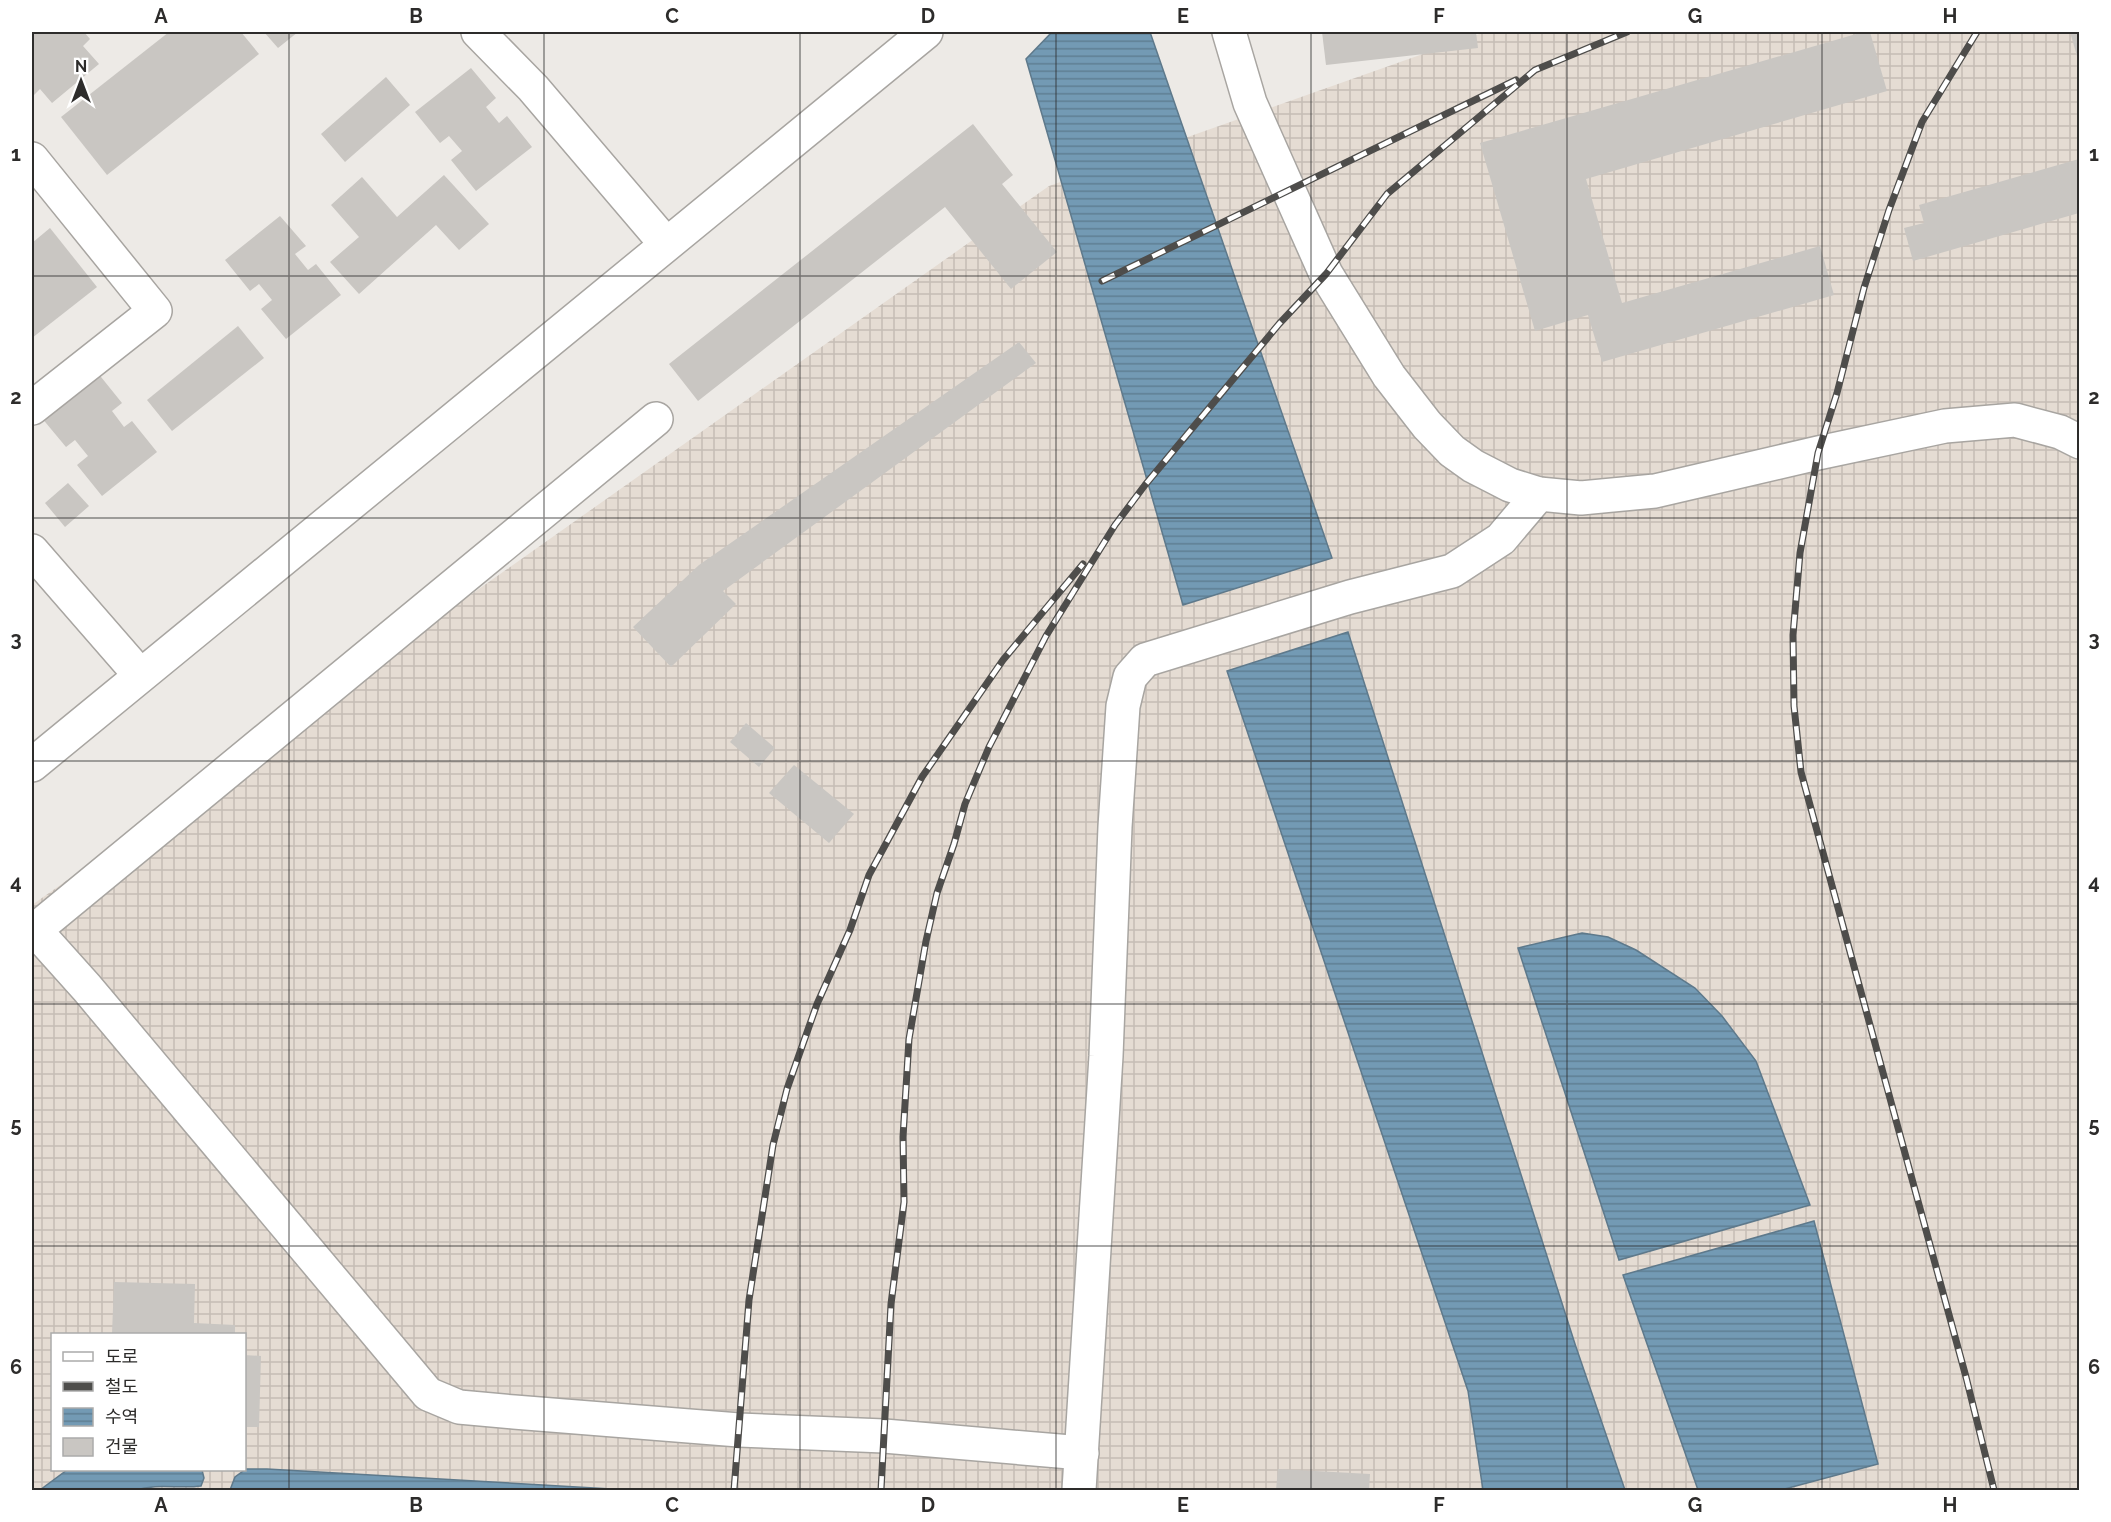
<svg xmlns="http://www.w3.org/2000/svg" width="2111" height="1522" font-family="Raleway,'Noto Sans KR',sans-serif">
	<defs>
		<pattern id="industrial-grid" width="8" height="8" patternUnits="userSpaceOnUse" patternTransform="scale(1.5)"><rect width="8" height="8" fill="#e5dcd3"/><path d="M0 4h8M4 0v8" fill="none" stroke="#c5bdb5"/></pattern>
		<pattern id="water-rules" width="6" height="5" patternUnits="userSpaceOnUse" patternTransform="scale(1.5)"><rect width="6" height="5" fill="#739ab4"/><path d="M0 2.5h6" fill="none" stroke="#5f7e93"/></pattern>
	</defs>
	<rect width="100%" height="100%" fill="#edeae6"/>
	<polygon fill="url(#industrial-grid)" points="1485,32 2079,32 2079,1490 629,1490 267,1469 230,1487 230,1490 136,1490 147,1486 201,1486 204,1478 202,1470 244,1470 244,1334 52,1334 52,1470 67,1470 40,1490 32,1490 32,905 1049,186"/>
	<g fill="url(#water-rules)" stroke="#5e798b" stroke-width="1.5">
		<polygon points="1052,32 1150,32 1332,558 1183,605 1026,59"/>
		<polygon points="1348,632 1575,1344 1625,1490 1483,1490 1468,1391 1227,671"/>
		<polygon points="1582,933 1608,937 1636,950 1695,988 1722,1016 1756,1061 1810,1205 1619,1260 1518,948"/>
		<polygon points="1814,1221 1878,1464 1781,1490 1698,1490 1623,1275"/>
		<polygon points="246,1469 267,1469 629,1490 230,1490 235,1477"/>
		<path d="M67,1470H202L204,1478L201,1486C180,1489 157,1483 136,1490H40Z"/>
	</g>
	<g fill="#c9c6c2">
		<polygon points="32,32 84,32 90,39 83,46 99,64 52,103 40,89 32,97"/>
		<polygon points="169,32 241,32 259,54 107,175 61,117"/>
		<polygon points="264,32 298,32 278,48"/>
		<polygon points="1322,32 1476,32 1478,48 1326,65"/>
		<polygon points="1863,32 1870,32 1887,91 1586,179 1622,303 1820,246 1834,295 1602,362 1588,315 1535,331 1480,143"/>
		<polygon points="2070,32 2079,32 2079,63"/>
		<polygon points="471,68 496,98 486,107 499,123 507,116 532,147 476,191 451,160 462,151 449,136 440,143 415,112"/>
		<polygon points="386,77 410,105 345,162 321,134"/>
		<polygon points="973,124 1013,175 1002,184 1057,252 1011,289 945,207 698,401 669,364"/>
		<polygon points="2079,159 2079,213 1913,261 1904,228 1924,223 1919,205"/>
		<polygon points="444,175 489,224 459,250 436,225 359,294 330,262 359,237 331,205 362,177 397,217"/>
		<polygon points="280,216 306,246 295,254 308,270 316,264 341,295 286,339 261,309 272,300 259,284 250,291 225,260"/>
		<polygon points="50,228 97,287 32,338 32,243"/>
		<polygon points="238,326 264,358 172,431 147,400"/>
		<polygon points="1019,342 1036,363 723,591 736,604 671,667 633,627 699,565"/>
		<polygon points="97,372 122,403 112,411 124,427 132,421 157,452 102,496 77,465 88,456 75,440 66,447 41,417"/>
		<polygon points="68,483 89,506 65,527 45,503"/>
		<polygon points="746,723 775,748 759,767 730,742"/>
		<polygon points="794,765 854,814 829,843 769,793"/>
		<polygon points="114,1282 195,1284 194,1323 235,1325 235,1334 112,1334"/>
		<polygon points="244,1355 261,1356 259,1427 244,1427"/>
		<polygon points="1278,1469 1370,1474 1369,1490 1276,1490"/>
	</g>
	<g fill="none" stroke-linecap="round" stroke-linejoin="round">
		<g stroke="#a8a5a1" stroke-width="36">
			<g id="street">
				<polyline points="478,32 533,88 666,244"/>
				<polyline points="32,159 155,311 32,408"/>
				<polyline points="656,419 35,930 87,988 428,1394 459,1407 514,1412 739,1430 884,1436 1082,1453"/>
				<polyline points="32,551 140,675"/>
				<polyline points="1079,1490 1106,1056 1115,827 1123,706 1130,677 1145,660 1350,597 1452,571 1501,539 1539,494"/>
			</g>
		</g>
		<g stroke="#a8a5a1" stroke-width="36">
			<g id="secondary">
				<polyline points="1229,32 1250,103 1326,274 1389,376 1427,425 1452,451 1473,466 1510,485 1539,494 1581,498 1655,491 1818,453 1945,426 2015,420 2060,432 2080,442"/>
				<polyline points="32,933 35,930"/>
			</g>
		</g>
		<g stroke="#a8a5a1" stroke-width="36">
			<polyline id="primary" points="32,765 926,32"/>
		</g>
		<use href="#street" stroke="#fff" stroke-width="33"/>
		<use href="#secondary" stroke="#fff" stroke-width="33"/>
		<use href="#primary" stroke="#fff" stroke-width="33"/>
		<g stroke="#4e4d4b" stroke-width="7">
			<g id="rail">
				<polyline points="1977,32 1922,122 1889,210 1864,288 1837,393 1818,453 1800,553 1793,635 1794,706 1801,772 1966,1377 1994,1490"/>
				<polyline points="1102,281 1516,80"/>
				<polyline points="734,1490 749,1300 773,1145 787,1089 817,1004 850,930 869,875 922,777 1003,660 1083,564"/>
				<polyline points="881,1490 891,1304 904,1202 903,1137 909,1039 926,941 937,893 954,844 965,804 989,747 1046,636 1115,525 1145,485 1279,324 1326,274 1387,194 1535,70 1627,32"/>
			</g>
		</g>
		<use href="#rail" stroke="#fff" stroke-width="4.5" stroke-dasharray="14" stroke-linecap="butt"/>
	</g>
	<path fill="none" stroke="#2d2c2b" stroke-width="1.5" stroke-opacity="0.55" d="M289,32V1490M544,32V1490M800,32V1490M1056,32V1490M1311,32V1490M1567,32V1490M1822,32V1490M32,276H2080M32,518H2080M32,761H2080M32,1004H2080M32,1246H2080"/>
	<rect width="2111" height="1522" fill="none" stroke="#ffffff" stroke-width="66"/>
	<rect x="51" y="1333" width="195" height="138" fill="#ffffff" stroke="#ababaa" stroke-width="1.5"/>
	<rect x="63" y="1352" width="30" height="9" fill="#ffffff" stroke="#ababaa" stroke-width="1.5"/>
	<text x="105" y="1363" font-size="18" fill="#2d2c2b">도로</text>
	<rect x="63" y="1382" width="30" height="9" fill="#4e4d4b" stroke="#ababaa" stroke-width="1.5"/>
	<text x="105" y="1393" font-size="18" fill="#2d2c2b">철도</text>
	<rect x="63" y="1408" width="30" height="18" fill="url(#water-rules)" stroke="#ababaa" stroke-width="1.5"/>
	<text x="105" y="1423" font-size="18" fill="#2d2c2b">수역</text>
	<rect x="63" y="1438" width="30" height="18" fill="#c9c6c2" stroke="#ababaa" stroke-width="1.5"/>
	<text x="105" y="1453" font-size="18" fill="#2d2c2b">건물</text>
	<g transform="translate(81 81)" stroke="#ffffff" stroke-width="4.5" paint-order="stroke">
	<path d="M0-4.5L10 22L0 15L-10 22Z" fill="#2d2c2b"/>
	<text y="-9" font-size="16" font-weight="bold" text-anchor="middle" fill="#2d2c2b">N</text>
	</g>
	<rect x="33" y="33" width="2045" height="1456" fill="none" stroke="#2d2c2b" stroke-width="2"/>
	<g font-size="20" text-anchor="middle" font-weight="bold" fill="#2d2c2b">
		<text x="161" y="23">A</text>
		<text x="416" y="23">B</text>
		<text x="672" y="23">C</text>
		<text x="928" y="23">D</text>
		<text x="1183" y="23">E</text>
		<text x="1439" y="23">F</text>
		<text x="1695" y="23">G</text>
		<text x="1950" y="23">H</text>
		<text x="16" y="161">1</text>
		<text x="2094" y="161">1</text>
		<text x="16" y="404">2</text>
		<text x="2094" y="404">2</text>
		<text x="16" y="646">3</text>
		<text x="2094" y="646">3</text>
		<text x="16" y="889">4</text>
		<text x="2094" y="889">4</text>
		<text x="16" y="1132">5</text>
		<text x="2094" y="1132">5</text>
		<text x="16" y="1374">6</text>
		<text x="2094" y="1374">6</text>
		<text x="161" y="1512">A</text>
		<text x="416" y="1512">B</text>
		<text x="672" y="1512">C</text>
		<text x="928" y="1512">D</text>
		<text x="1183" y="1512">E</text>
		<text x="1439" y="1512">F</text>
		<text x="1695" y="1512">G</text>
		<text x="1950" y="1512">H</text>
	</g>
</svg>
